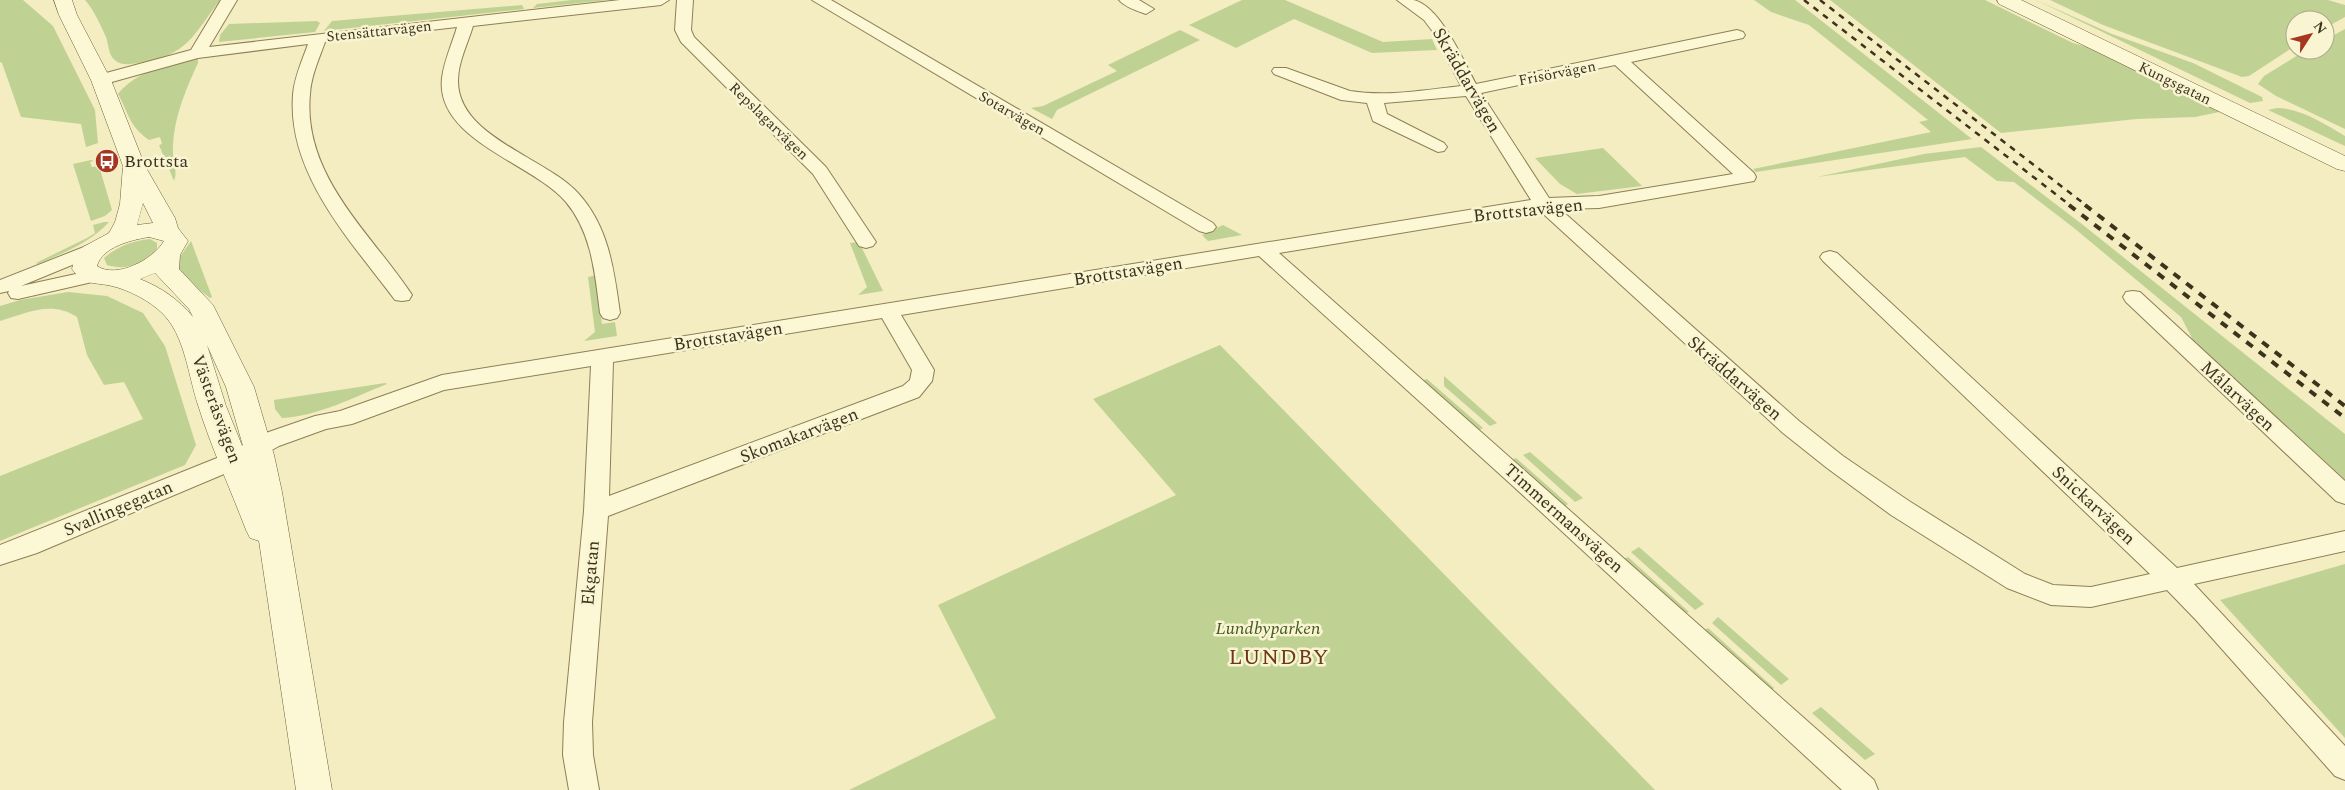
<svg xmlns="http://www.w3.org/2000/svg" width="2345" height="790" font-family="Spectral,serif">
	<rect width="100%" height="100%" fill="#f3edc1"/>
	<g fill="#c0d293">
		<polygon points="0,0 23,0 53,26 95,110 98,143 86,147 81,124 21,117 2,63 0,62"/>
		<path d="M85,0H220C193,35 188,56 138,63C131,64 122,66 116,61C108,56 109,45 106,37C100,24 94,10 85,0Z"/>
		<polygon points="572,0 608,0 533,8 537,4"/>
		<polygon points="1242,0 1285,0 1383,42 1432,39 1437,50 1372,53 1294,19 1236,48 1189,25"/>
		<polygon points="1754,0 1795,0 1972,139 1756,172 1753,169 1931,132 1919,122 1928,120 1809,25 1771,12"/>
		<polygon points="1830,0 1985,0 2073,43 2105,52 2224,111 2195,117 2137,119 2001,133"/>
		<polygon points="2036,0 2112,34 2193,63 2262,97 2263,101 2250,103"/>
		<polygon points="2050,0 2328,0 2345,5 2345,17 2325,28 2325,20 2295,20 2295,46 2249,76 2242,77 2103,25"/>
		<polygon points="522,5 524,9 324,31 332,21"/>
		<polygon points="317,21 320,23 315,32 219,42 220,35 229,24"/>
		<polygon points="2345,29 2345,129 2276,96 2258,84 2264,76 2306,50 2325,50 2325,40"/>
		<polygon points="1180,30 1200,40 1057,110 1052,119 1031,108 1043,106 1117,71 1108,65"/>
		<path d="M194,57L198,58V63C185,91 172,122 173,154C173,164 178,171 174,181L159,145L162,144L160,137L149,140C129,126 129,114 118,94C135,72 168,64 194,57Z"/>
		<path d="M2277,108C2300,108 2325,124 2345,136V146L2268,110Z"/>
		<polygon points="1981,147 2083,225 2345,434 2345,486 2194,342 2181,317 2074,228 2014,182 1997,181 1965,157 1817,177 1924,154"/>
		<polygon points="1603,148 1642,186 1577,194 1560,184 1535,158"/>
		<polygon points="91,160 94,161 90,162 92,167 99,166 112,210 105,216 91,221 73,164"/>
		<path d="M104,222H109C90,243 63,253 38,264L36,263L87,238L95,233L93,225Z"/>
		<polygon points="1223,225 1242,235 1208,241 1202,235"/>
		<path d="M150,239L157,243V249C145,264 125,271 107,265L104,258C118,246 132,241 150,239Z"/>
		<polygon points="191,241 212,297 210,298 181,276 176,268 177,261"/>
		<polygon points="859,242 883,291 858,295 867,287 850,243"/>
		<polygon points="596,275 602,324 615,322 617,336 584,341 595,332 588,277"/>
		<path d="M68,292L107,296L143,313L165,346L196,445L185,465L0,541V476L143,419L124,382L104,385L87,355L77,317C52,300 26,313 0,321V306L20,300Z"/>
		<polygon points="1220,345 1655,790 849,790 996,718 938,605 1176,495 1093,399"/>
		<polygon points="1444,376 1497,423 1490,426 1444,386"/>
		<polygon points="1427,379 1483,428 1479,430 1423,380"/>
		<path d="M385,383L387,384C354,397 319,416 282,418L275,409L274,400Z"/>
		<polygon points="1530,452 1583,498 1575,502 1523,455"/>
		<polygon points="1516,458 1568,504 1564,507 1512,460"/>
		<polygon points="1639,547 1704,604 1695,610 1631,552"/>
		<polygon points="1628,557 1689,612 1684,614 1623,559"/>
		<polygon points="2345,564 2345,738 2220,600"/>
		<polygon points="1718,617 1789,679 1781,685 1712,623"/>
		<polygon points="1708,628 1774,688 1770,692 1703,631"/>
		<polygon points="1821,707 1875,754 1865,760 1812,713"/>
	</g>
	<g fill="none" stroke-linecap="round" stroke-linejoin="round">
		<g stroke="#8f7e56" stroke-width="2">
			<g id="street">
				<path d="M221,0H237L209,47L620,0H669L661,5L473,26C468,43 458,62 458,81C458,137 545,157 578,193C609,227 614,270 620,313L617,318L610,320L603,318L600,313C595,274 592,233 566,202C533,163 435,140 442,78C444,61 452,44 457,27L325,42C319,59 311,76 310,94C302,176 372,234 412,295L409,300L402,301L395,300C351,241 287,174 293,95C294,78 302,61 308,44L198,58L101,85L95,84L93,80L95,76L191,50Z"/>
				<polygon points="677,0 693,0 691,30 694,37 826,167 876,242 873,246 866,248 859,246 813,174 681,42 675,30"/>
				<polygon points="812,0 831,0 1213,223 1216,227 1213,231 1206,233 1199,231"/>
				<path d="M1119,0H1139L1154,9L1146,14C1137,11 1125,7 1119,0Z"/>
				<path d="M1397,0C1402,0 1408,0 1413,0C1440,5 1464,62 1476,84L1737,30L1743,32L1745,35L1743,38L1631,62L1754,173L1756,177L1754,181L1599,208L1560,209L1799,421L1843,456L1909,501L2025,574L2053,585L2091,587L2150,574L1823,261L1820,257L1823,253L1830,251L1837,253L2177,568L2345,531V551L2194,584L2345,746V780L2335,776L2196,620L2167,590L2091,607L2051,605L2007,588L1891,515L1827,468L1783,433L1539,210L1279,253L1874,780L1878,790H1842L1514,487L1259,256L901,315L934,370L932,381L919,397L608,516L592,722L593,755L599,790H569L563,755L564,722L584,511L591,366L444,390L352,424L326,429L279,446L243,466L37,553L0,565V545L227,454L263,434L315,416L340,411L442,375L1531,200L1466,96L1384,103L1387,114L1444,143L1447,147L1444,151L1438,152L1373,121L1367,103L1341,100L1274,74L1272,71L1274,68H1286L1350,91C1387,97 1424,90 1461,86L1433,32L1424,20ZM1615,65L1733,174L1599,196L1549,198L1481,93ZM882,318L912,370L910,380L903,386L609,496L613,362Z"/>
				<polygon points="99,241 106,243 109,247 106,251 21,286 94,270 101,272 104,276 101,280 18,299 11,298 8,293 9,291 0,293 0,280"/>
				<polygon points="2133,291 2140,292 2345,481 2345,504 2336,501 2126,302 2123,297 2126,292"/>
			</g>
		</g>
		<g stroke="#705f39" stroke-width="1">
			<g id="secondary">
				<path d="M54,0H72L77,15L111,80L145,166L175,218L178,228L188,241L180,255L179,269L213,305L254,387L274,455L282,492L332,790H296L259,541L250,538L246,530C230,488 211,447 198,405C188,375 185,335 162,313C150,301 129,290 112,286C95,282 84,286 72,269L74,260L83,247L109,233L115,222L120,204L123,166L91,80L59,15ZM143,203L153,223L137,225ZM149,237L164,241C153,260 116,279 97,266C102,247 131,240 149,237ZM155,273L189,309L193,317C178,299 162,288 140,279ZM207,345L226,387L245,453L226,406Z"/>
				<polygon points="1997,0 2021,0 2345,156 2345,171 2337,169 1999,4"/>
			</g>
		</g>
		<use href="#street" fill="#fcf8d5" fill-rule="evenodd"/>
		<use href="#secondary" fill="#fcf8d5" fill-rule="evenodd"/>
		<g stroke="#3d321c" stroke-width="2.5" stroke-dasharray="6 6" stroke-linecap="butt">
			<polyline points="1804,0 2071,206"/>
			<polyline points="1820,0 2087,206"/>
		</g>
		<g stroke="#3d321c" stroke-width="4" stroke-dasharray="8 8" stroke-linecap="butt">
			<polyline points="2069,205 2345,418"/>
			<polyline points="2085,205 2345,406"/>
		</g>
	</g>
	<defs>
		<g id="bus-disc" transform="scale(1.25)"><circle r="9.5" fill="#a5361f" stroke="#f9f5d2"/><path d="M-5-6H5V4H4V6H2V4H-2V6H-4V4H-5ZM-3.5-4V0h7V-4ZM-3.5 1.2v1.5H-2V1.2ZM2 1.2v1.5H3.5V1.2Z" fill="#fff"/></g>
	</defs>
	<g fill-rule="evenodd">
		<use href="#bus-disc" x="107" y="161"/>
	</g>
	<g text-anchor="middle" stroke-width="5" stroke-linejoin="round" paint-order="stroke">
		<g font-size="15" fill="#3d321c" stroke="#f9f5d2">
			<text transform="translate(379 31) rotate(-6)" y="5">Stensättarvägen</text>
			<text transform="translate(1557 73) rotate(-11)" y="5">Frisörvägen</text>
			<text transform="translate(2175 83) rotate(26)" y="5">Kungsgatan</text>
			<text transform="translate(1012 113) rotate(30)" y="5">Sotarvägen</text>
			<text transform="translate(769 121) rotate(44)" y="5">Repslagarvägen</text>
		</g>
		<g font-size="18" fill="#3d321c" stroke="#f9f5d2">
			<text transform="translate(1467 80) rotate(60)" y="6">Skräddarvägen</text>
			<text transform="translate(1528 210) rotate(-6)" y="6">Brottstavägen</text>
			<text transform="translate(1128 271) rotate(-9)" y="6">Brottstavägen</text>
			<text transform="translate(728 336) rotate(-9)" y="6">Brottstavägen</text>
			<text transform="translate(1735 378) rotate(41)" y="6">Skräddarvägen</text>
			<text transform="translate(2238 396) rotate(43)" y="6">Målarvägen</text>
			<text transform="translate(217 409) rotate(70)" y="6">Västeråsvägen</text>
			<text transform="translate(799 435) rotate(-21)" y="6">Skomakarvägen</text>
			<text transform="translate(2094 505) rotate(43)" y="6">Snickarvägen</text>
			<text transform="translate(118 508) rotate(-23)" y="6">Svallingegatan</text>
			<text transform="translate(1564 518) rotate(42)" y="6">Timmermansvägen</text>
			<text transform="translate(590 573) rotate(-85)" y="6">Ekgatan</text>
		</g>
		<g font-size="18" fill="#3d321c" stroke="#f9f5d2" text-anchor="start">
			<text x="124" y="167">Brottsta</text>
		</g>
		<g font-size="18" font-style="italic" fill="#425b20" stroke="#f9f5d2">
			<text x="1268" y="634">Lundbyparken</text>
		</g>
		<g font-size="22" letter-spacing="1" fill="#6e3916" stroke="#f9f5d2">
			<text x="1279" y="664">LUNDBY</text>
		</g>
	</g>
	<g transform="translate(2310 35) rotate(54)"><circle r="24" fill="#f9f5d2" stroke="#aea789"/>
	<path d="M0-4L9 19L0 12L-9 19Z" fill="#a5361f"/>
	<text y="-8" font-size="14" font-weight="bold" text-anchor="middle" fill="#3d321c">N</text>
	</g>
</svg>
